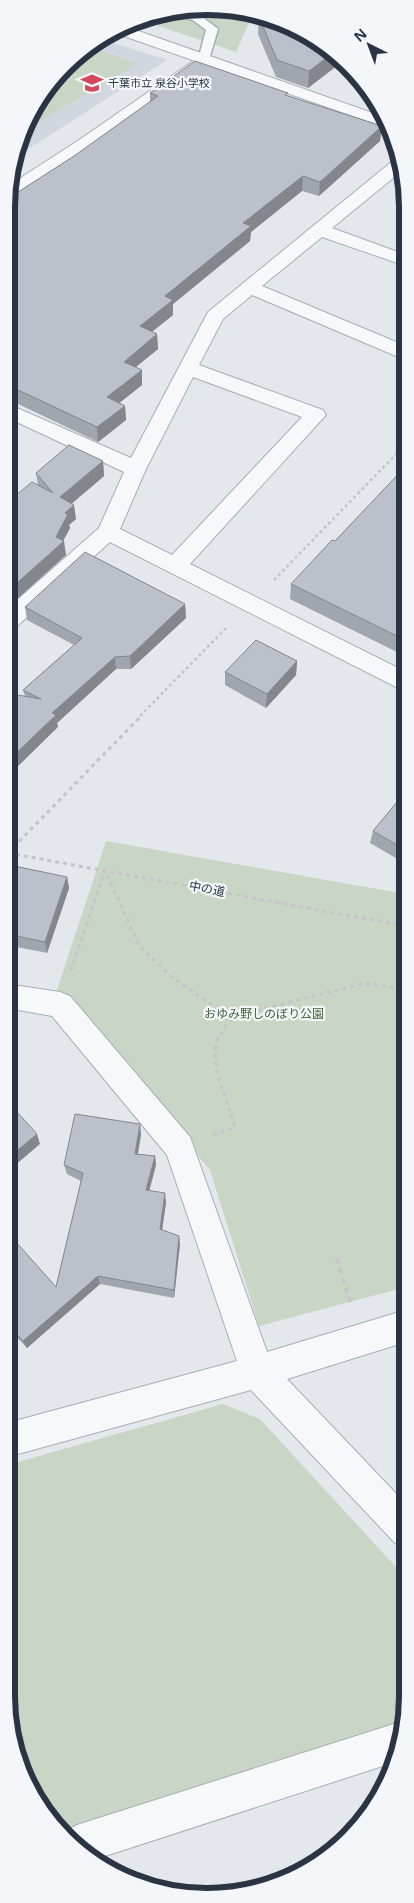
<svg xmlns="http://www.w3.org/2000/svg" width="414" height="1903" font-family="'Noto Sans','Noto Sans JP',sans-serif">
	<rect width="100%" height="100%" fill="#e4e7ec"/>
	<polygon fill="#d2d6de" points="101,39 167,60 16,157 33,106 85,48"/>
	<g fill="#c9d6c5">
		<polygon points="233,8 259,16 249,23 236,52 141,20 155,13"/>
		<polygon points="88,46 137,64 25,130 33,106"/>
		<polygon points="106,841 406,894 406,1287 259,1326 210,1170 57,990"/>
		<polygon points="223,1404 260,1419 406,1578 405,1725 60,1831 56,1829 21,1773 6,1696 7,1465"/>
	</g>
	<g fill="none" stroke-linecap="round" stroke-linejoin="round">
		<g stroke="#a9aeb7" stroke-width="3">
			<polygon id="service" points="186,11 201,16 218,29 208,63 200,63 198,60 206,30 193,20 173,14 171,12"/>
		</g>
		<g stroke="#a9aeb7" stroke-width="2">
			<g id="minor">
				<polygon points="204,55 209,57 212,60 209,63 91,148 14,198 8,199 8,186 79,140 199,57"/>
				<path d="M399,158L403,170L332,228L406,255V266L322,237L262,286L401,344L406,343V357L396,356L252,295L223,319L199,365L323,410L326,415L190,564L406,672V692L110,542L15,628L7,630L8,608L99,528L124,472L8,418V404L131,458L208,312L395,159ZM193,377L302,417L172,555L120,529L146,469Z"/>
				<polygon points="7,984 60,992 70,996 190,1137 267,1352 406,1310 406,1342 287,1379 406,1504 406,1548 394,1542 251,1390 7,1457 7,1423 237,1361 167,1155 52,1016 7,1008"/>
				<polygon points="400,1722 405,1724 392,1763 96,1859 62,1833 77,1825"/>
			</g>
		</g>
		<g stroke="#a9aeb7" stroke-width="2">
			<polygon id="tertiary" points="127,27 387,118 390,129 115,33"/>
		</g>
		<g stroke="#c2c5cb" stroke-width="2.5" stroke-dasharray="3 3" stroke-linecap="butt">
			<polyline points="274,580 406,444"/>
			<polyline points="140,716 227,627"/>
		</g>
		<g stroke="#c2c5cb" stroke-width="3" stroke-dasharray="4 4" stroke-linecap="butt">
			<polyline points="8,853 142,715"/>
			<polyline points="8,853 406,926"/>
			<polyline points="71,971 105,870 140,947 173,978 227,1015"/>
			<polyline points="213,1135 235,1127 216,1069 215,1044 231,1017 365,983 406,990"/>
		</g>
		<polyline stroke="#c2c5cb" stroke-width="4" stroke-dasharray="5 5" stroke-linecap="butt" points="337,1259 351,1304"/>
		<use href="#service" fill="#f7f8fa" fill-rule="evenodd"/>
		<use href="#minor" fill="#f7f8fa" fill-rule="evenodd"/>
		<use href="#tertiary" fill="#f7f8fa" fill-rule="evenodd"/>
	</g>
	<g fill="#a1a5ae">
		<polygon points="259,16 343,61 308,88 276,77 258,34"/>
		<polygon points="150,93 288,96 382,126 380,141 319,196 302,191 251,232 250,241 173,304 173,315 152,332 157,334 158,349 135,367 142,370 142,385 119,403 125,406 126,420 98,442 18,404 16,406 8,402 8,203 12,201 12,196 74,156 150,102"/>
		<polygon points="103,461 104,476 72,503 76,519 69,525 70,528 63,541 66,555 8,607 8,502 38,485 36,473"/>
		<polygon points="406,466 406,652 399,653 290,599 291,584 335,541"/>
		<polygon points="185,604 186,618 131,669 116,669 57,723 58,727 25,696 23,690 74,645 27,620 25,607"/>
		<polygon points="297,661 296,675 266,708 225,685 225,672"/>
		<polygon points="406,791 406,864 370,843 373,831"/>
		<polygon points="7,870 67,877 69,888 47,953 7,945"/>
		<polygon points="141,1134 138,1154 155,1156 156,1165 149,1191 166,1202 162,1230 180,1244 174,1298 100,1284 27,1348 9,1329 7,1331 7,1251 56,1287 81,1181 67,1174 64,1165"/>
	</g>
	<g fill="#83868d">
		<polygon points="333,53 343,61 308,88 309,71"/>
		<polygon points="382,126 380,141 319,196 320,182"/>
		<polygon points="303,176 302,191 251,232 250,241 173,304 173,315 140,341 140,326 165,296 243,223"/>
		<polygon points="157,334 158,349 125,376 124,362"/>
		<polygon points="142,370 142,385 108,412 107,397"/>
		<polygon points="16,389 18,404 16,406 14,391"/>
		<polygon points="125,406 126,420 98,442 97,427"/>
		<polygon points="103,461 104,476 62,512 60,497"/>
		<polygon points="74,505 76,519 69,525 70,528 63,541 64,541 66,555 8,607 8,591 56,537 65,513"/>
		<polygon points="185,604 186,618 131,669 130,656"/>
		<polygon points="115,657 116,669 57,723 58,727 7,777 7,762 52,713"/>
		<polygon points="297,661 296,675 266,708 267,694"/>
		<polygon points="67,877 69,888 47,953 45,942"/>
		<polygon points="140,1124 141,1134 136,1164 135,1154"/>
		<polygon points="37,1134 40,1144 7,1172 7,1159"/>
		<polygon points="155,1156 156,1165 147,1199 146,1190"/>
		<polygon points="165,1193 166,1202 161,1238 160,1229"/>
		<polygon points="179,1236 180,1244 174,1298 174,1290"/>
		<polygon points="98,1276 100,1284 27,1348 23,1341"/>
	</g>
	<g fill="#bbc0ca" stroke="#83868d">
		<polygon points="259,16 296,27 333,53 309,71 277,60 259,17"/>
		<polygon points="195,61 288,93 285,95 382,126 320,182 303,176 243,223 251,226 165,296 173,300 140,326 157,334 124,362 142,370 107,397 125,406 97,427 16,389 14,391 8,389 8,203 16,198 12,196 74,156 158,96 150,93"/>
		<polygon points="69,445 103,461 60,497 74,505 65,513 68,514 56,537 64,541 8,591 8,502 32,482 53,493 36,473"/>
		<polygon points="406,466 406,638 401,638 291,584 332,540 335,541"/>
		<polygon points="85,552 185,604 130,656 115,657 52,713 56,715 7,762 7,704 18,695 41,699 23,690 82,638 25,607"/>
		<polygon points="256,640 297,661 267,694 225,672"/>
		<polygon points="406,791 406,850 373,831"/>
		<polygon points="14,866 67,877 45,942 7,934 7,870 12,871"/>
		<polygon points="7,1101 37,1134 7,1159"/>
		<polygon points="75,1114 140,1124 135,1154 155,1156 146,1190 165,1193 160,1229 179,1236 174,1290 98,1276 23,1341 7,1324 7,1251 16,1242 56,1287 83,1173 64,1165"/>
	</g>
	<defs>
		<g id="school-bare" transform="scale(1.725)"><path d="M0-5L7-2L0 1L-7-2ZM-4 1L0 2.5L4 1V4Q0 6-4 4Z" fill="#d1495b" stroke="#f4f6f9" stroke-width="2.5" paint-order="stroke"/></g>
	</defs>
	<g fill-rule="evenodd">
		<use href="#school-bare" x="92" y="83"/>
	</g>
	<g text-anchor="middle" stroke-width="4.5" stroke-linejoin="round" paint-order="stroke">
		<g font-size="11" fill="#2b3445" stroke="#f4f6f9" text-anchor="start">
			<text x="108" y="87">千葉市立 泉谷小学校</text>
		</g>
		<g font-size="12" fill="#2b3445" stroke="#f4f6f9">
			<text transform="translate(207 889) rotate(11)" y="4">中の道</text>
		</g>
		<g font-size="12" fill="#3f6138" stroke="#f4f6f9">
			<text x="264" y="1018">おゆみ野しのぼり公園</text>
		</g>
	</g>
	<path d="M0 0H414V1903H0ZM207 15H207A192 192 0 0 1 399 207V1696A192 192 0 0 1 207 1888H207A192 192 0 0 1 15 1696V207A192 192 0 0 1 207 15Z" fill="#f4f6f9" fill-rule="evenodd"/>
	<path fill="none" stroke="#2b3445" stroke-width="6" d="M207 15H207A192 192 0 0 1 399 207V1696A192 192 0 0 1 207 1888H207A192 192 0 0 1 15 1696V207A192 192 0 0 1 207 15Z"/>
	<g transform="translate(369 45) rotate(318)" stroke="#f4f6f9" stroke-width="4" paint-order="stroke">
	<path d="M0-4L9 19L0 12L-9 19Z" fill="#2b3445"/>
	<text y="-8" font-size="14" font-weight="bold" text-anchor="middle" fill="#2b3445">N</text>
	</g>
</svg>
